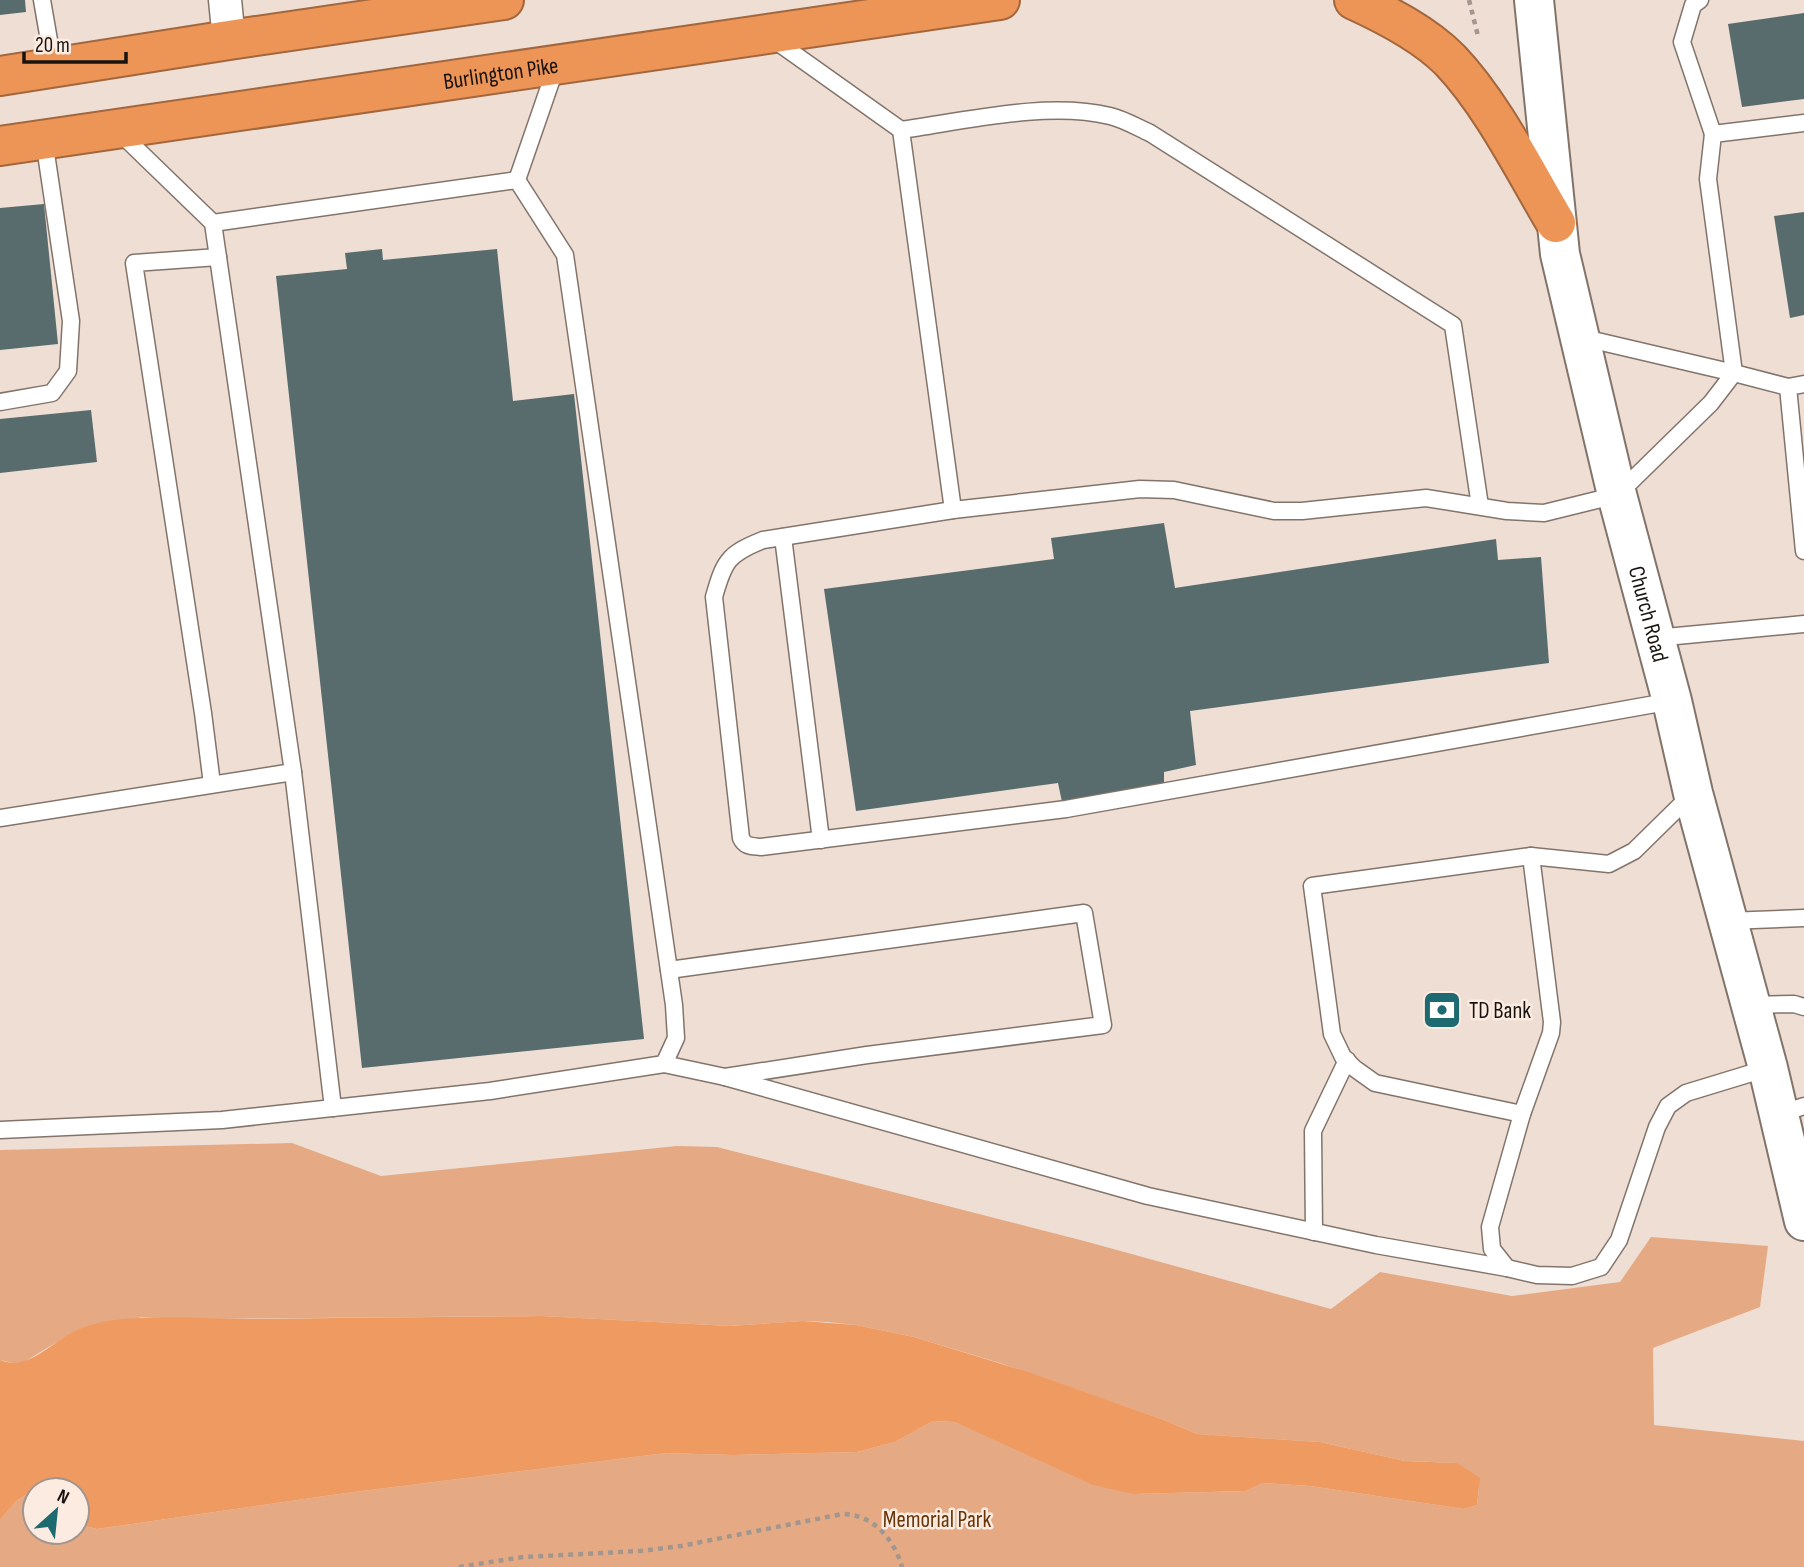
<svg xmlns="http://www.w3.org/2000/svg" width="1804" height="1567" font-family="'Sofia Sans Condensed',sans-serif">
	<rect width="100%" height="100%" fill="#eeded4"/>
	<polygon fill="#e5aa83" points="292,1143 381,1176 677,1146 717,1147 1088,1242 1331,1309 1380,1272 1512,1296 1620,1282 1651,1237 1768,1246 1760,1307 1653,1348 1654,1425 1804,1441 1804,1567 0,1567 0,1520 16,1501 29,1493 35,1496 35,1532 77,1532 77,1524 97,1529 346,1493 666,1453 733,1455 857,1452 895,1442 933,1421 955,1422 1134,1494 1246,1491 1263,1483 1310,1486 1464,1509 1477,1505 1479,1488 1457,1463 1405,1461 1320,1442 1197,1434 1164,1420 1003,1364 914,1337 856,1325 827,1322 802,1321 730,1326 542,1316 212,1319 142,1317 70,1334 24,1362 13,1363 0,1360 0,1150"/>
	<path fill="#ee9a61" d="M542,1316L730,1326L802,1321L856,1325L914,1337L1028,1372L1164,1420L1197,1434L1320,1442L1405,1461L1457,1463L1480,1478L1477,1505L1464,1509L1310,1486L1263,1483L1246,1491L1134,1494L1093,1485L955,1422L933,1421L895,1442L857,1452L733,1455L666,1453L346,1493L97,1529L77,1524V1490H35V1496L29,1493L16,1501L0,1520V1360C27,1371 49,1345 71,1333C86,1325 105,1321 122,1319C164,1315 207,1319 250,1319C347,1318 445,1317 542,1316Z"/>
	<g fill="#586b6d">
		<polygon points="0,0 25,0 26,12 0,15"/>
		<polygon points="1804,13 1804,99 1742,107 1728,24"/>
		<polygon points="44,204 58,344 0,350 0,208"/>
		<polygon points="1804,212 1804,315 1790,318 1774,216"/>
		<polygon points="382,249 383,260 497,249 513,401 574,394 644,1039 362,1068 276,276 347,269 345,253"/>
		<polygon points="91,410 97,462 0,473 0,419"/>
		<polygon points="1164,523 1175,588 1496,539 1498,560 1541,557 1549,663 1190,711 1196,765 1164,772 1164,785 1062,802 1058,783 856,811 824,589 1054,559 1051,538"/>
	</g>
	<g fill="none" stroke-linecap="round" stroke-linejoin="round">
		<g stroke="#83746b" stroke-width="19">
			<g id="lane">
				<polyline points="42,0 54,69"/>
				<polyline points="1700,0 1693,5 1682,42 1713,134"/>
				<path d="M773,39L901,130C965,121 1047,101 1110,116C1123,119 1137,127 1150,133L1453,325L1480,506"/>
				<polyline points="901,130 953,510"/>
				<polyline points="119,132 213,223 293,772 333,1108"/>
				<polyline points="517,180 556,67"/>
				<polyline points="213,223 517,180"/>
				<path d="M1580,337L1734,373L1711,403L1617,495L1544,513L1507,511L1426,498L1302,511H1274L1174,490L1140,489L953,510L763,540C728,554 724,561 714,597L741,838C745,847 752,846 761,847L1066,809L1672,701"/>
				<polyline points="1804,384 1788,387 1804,551"/>
				<polyline points="1788,387 1734,373 1708,179 1713,134 1804,123"/>
				<polyline points="0,402 52,393 68,371 71,321 44,140"/>
				<polyline points="783,537 821,840"/>
				<polyline points="1655,638 1804,624"/>
				<polyline points="212,784 203,713 134,263 218,257"/>
				<polyline points="0,818 293,772"/>
				<polyline points="1531,856 1552,1022 1551,1033 1522,1114 1490,1227 1492,1249 1507,1268 1537,1275 1572,1276 1601,1267 1619,1240 1657,1127 1668,1106 1686,1093 1768,1068"/>
				<polyline points="1727,921 1804,918"/>
				<polyline points="669,970 1084,913 1103,1025 867,1055 725,1077"/>
				<polyline points="1751,1005 1794,1004 1804,1007"/>
				<polyline points="664,1064 725,1077 1148,1196 1376,1245 1507,1268"/>
				<polyline points="1522,1114 1375,1083 1354,1068 1343,1057 1332,1034 1312,886 1531,856 1609,864 1634,851 1691,795"/>
				<polyline points="1779,1114 1804,1106"/>
				<polyline points="0,1130 222,1120 490,1091 664,1064 676,1038 674,1005 565,255 517,180"/>
				<polyline points="1314,1232 1313,1131 1347,1060"/>
			</g>
		</g>
		<g stroke="#83746b" stroke-width="35">
			<polyline id="street" points="225,0 229,40"/>
		</g>
		<g stroke="#83746b" stroke-width="42">
			<g id="secondary">
				<path id="s1" d="M1534,0L1560,254L1617,495L1672,701L1693,793L1768,1068L1804,1221"/>
			</g>
		</g>
		<g stroke="#a3673e" stroke-width="42">
			<g id="highway">
				<path d="M1354,0C1387,15 1424,34 1450,60C1492,104 1525,171 1556,223"/>
				<polyline points="0,76 229,40 504,0"/>
				<path id="s2" d="M0,146L1000,0"/>
			</g>
		</g>
		<g stroke="#a3968f" stroke-width="4.5" stroke-dasharray="5 5" stroke-linecap="butt">
			<polyline points="1469,0 1478,36"/>
			<path d="M459,1567L523,1557L640,1551L681,1546L842,1514C873,1514 894,1539 902,1567"/>
		</g>
		<use href="#lane" stroke="#fff" stroke-width="16"/>
		<use href="#street" stroke="#fff" stroke-width="32"/>
		<use href="#secondary" stroke="#fff" stroke-width="38"/>
		<use href="#highway" stroke="#ed9457" stroke-width="38"/>
	</g>
	<defs>
		<g id="bank-square" transform="scale(2.0125)"><rect x="-9" y="-9" width="18" height="18" rx="4" fill="#1e6a71" stroke="#fcebe1"/><path d="M-6-4H6V4H-6ZM0-2.3a2.3 2.3 0 1 0 0 4.6a2.3 2.3 0 1 0 0-4.6Z" fill="#fff"/></g>
	</defs>
	<g fill-rule="evenodd">
		<use href="#bank-square" x="1442" y="1010"/>
	</g>
	<g text-anchor="middle" stroke-width="5" stroke-linejoin="round" paint-order="stroke">
		<g font-size="23" fill="#191310" stroke="#fcebe1">
			<text dy="8" stroke="none"><textPath href="#s2" startOffset="506">Burlington Pike</textPath></text>
			<text dy="8" stroke="none"><textPath href="#s1" startOffset="626">Church Road</textPath></text>
		</g>
		<g font-size="23" fill="#191310" stroke="#fcebe1" text-anchor="start">
			<text x="1469" y="1018">TD Bank</text>
		</g>
		<g font-size="23" fill="#683305" stroke="#fcebe1">
			<text x="937" y="1527">Memorial Park</text>
		</g>
	</g>
	<g transform="translate(56 1511) rotate(27)"><circle r="33" fill="#fcebe1" stroke="#a1958d" stroke-width="2"/>
	<path d="M0-5L12 26L0 18L-12 26Z" fill="#1e6a71"/>
	<text y="-10" font-size="19" font-weight="bold" text-anchor="middle" fill="#191310">N</text>
	</g>
	<path d="M24 52v10h102v-10" fill="none" stroke="#191310" stroke-width="3.5"/>
	<text x="35" y="52" font-size="21" fill="#191310" stroke="#fcebe1" stroke-width="5" paint-order="stroke">20 m</text>
</svg>
